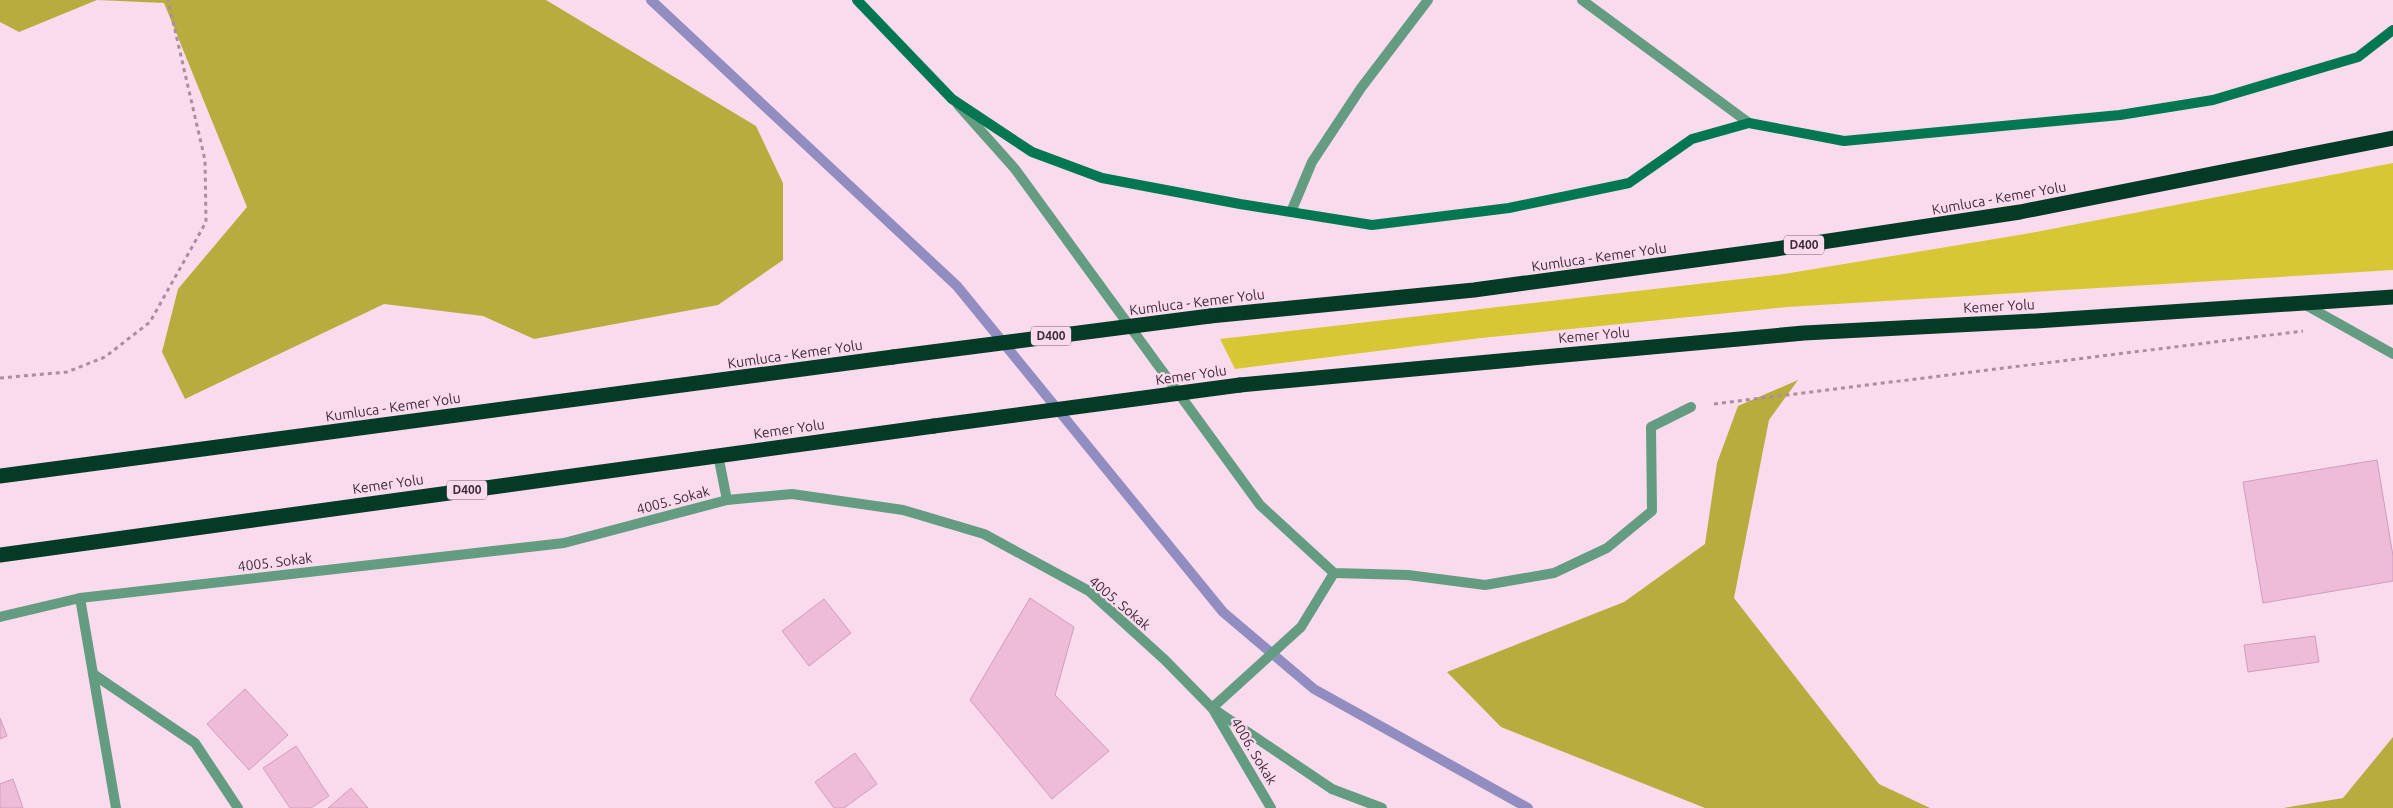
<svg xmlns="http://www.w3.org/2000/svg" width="2393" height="808" font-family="Ubuntu,sans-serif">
	<rect width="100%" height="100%" fill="#fadbed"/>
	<polygon fill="#d8c734" points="2393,163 2393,270 1787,307 1481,338 1235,369 1220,339 1784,274 2025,234"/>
	<g fill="#b9ac3f">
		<polygon points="0,0 546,0 756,126 783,183 783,260 718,305 534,339 483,316 384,304 185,399 162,352 178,289 247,207 164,3 97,0 19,32 0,22"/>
		<polygon points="1798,380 1769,420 1734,598 1879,784 1930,808 1705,808 1501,727 1447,672 1624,602 1705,544 1717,463 1738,406"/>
		<polygon points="2393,737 2393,808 2283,808 2343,798"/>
	</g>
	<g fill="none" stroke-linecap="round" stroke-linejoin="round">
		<polyline stroke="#918dc1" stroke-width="10" points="651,0 957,286 1223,612 1314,689 1528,808"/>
	</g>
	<g fill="#eebcd9" stroke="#ce9dba">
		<polygon points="2377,460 2393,556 2393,581 2263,603 2243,482"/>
		<polygon points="1030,598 1074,627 1055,695 1109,751 1052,799 970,700"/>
		<polygon points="824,599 851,633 809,666 782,631"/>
		<polygon points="2315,636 2319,662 2248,672 2244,645"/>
		<polygon points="245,689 288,735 249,770 207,724"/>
		<polygon points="0,718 7,736 0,739"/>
		<polygon points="296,746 329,796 311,808 290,808 263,768"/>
		<polygon points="855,753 877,784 844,808 834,808 815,782"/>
		<polygon points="13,779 23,808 0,808 0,784"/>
		<polygon points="351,788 368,808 328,808"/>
	</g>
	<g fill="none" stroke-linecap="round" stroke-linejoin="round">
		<g stroke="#a98e9e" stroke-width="3" stroke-dasharray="4 4" stroke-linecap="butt">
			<polyline points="0,378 67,372 105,357 150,322 206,222 205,160 168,0"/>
			<polyline points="1714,404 2303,331"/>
		</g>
		<polyline stroke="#649c81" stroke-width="10" points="2302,303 2393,354"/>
		<g stroke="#649c81" stroke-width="10">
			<polyline points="1582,0 1749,123"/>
			<polyline points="958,105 1015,169 1260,505 1334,573 1408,575 1485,585 1554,573 1607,548 1652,511 1651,427 1691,407"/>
			<polyline points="1291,212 1312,162 1361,88 1428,0"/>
			<polyline points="718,455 727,500"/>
			<polyline points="80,598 116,808"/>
			<polyline points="0,617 80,598 564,543 727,500 792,494 903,510 984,534 1089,591 1165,660 1212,708 1332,789 1382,808"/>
			<polyline points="93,674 195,743 238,808"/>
			<polyline points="1212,708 1301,627 1334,573"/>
			<polyline points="1214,711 1271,808"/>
		</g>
		<polyline stroke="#037751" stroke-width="10" points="857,0 952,99 1032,152 1102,178 1240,204 1372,225 1509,208 1629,183 1692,139 1749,123 1844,141 2120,115 2213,100 2358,57 2393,30"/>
		<g stroke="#043a26" stroke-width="15">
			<polyline points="1210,316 1474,290 1776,249 2020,212 2393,138"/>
			<polyline points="1240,385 1804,333 2036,321 2393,297"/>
			<polyline points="0,476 893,357"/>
			<polyline points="0,555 934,426"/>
		</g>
		<g stroke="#043a26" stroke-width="15">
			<polyline points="893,357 1210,316"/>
			<polyline points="934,426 1240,385"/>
		</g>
	</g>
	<g text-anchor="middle" stroke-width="4.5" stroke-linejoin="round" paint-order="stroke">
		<g fill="#fadbed" stroke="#765f6d" stroke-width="1">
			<rect x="1784" y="235.5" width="40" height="19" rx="4"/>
			<rect x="1031" y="326.5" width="40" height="19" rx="4"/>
			<rect x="447" y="480.5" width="40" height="19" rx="4"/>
		</g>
		<g font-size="12" font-weight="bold" fill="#3e2a36">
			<text x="1804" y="249">D400</text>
			<text x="1051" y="340">D400</text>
			<text x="467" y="494">D400</text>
		</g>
		<g font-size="14" fill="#3e2a36" stroke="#fadbed">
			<text transform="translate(1999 198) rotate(-10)" y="5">Kumluca - Kemer Yolu</text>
			<text transform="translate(1599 257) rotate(-8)" y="5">Kumluca - Kemer Yolu</text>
			<text transform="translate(1197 302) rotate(-7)" y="5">Kumluca - Kemer Yolu</text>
			<text transform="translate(1999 306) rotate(-3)" y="5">Kemer Yolu</text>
			<text transform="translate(1594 335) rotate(-5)" y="5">Kemer Yolu</text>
			<text transform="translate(795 354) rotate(-8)" y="5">Kumluca - Kemer Yolu</text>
			<text transform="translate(1191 375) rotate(-8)" y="5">Kemer Yolu</text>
			<text transform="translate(393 407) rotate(-8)" y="5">Kumluca - Kemer Yolu</text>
			<text transform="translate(789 429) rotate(-8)" y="5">Kemer Yolu</text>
			<text transform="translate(388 484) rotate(-8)" y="5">Kemer Yolu</text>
			<text transform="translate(673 500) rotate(-15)" y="5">4005. Sokak</text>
			<text transform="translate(275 562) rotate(-7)" y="5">4005. Sokak</text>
			<text transform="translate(1120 603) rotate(40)" y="5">4005. Sokak</text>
			<text transform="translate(1254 751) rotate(59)" y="5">4006. Sokak</text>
		</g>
	</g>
</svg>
